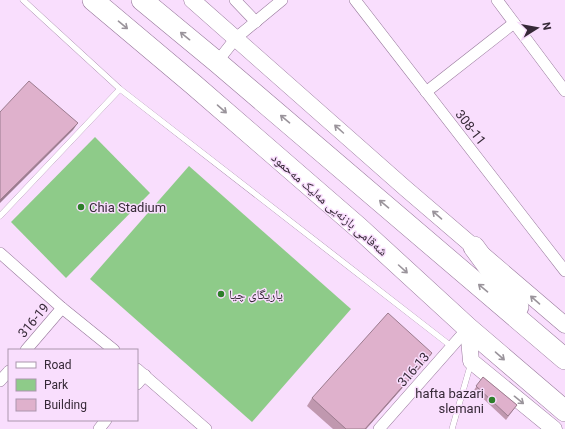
<svg xmlns="http://www.w3.org/2000/svg" width="565" height="429" font-family="Roboto,'Noto Naskh Arabic',sans-serif">
	<rect width="100%" height="100%" fill="#f9defd"/>
	<g fill="#8ecb89">
		<polygon points="95,137 150,193 66,278 11,222"/>
		<polygon points="189,166 351,309 252,422 90,279"/>
	</g>
	<g fill="none" stroke-linecap="round" stroke-linejoin="round">
		<g stroke="#97789b" stroke-width="6">
			<g id="lane">
				<polyline points="23,0 120,89 451,346"/>
				<polyline points="0,216 120,89"/>
				<polyline points="452,429 471,363"/>
			</g>
		</g>
		<g stroke="#97789b" stroke-width="12">
			<g id="street">
				<polyline points="235,0 256,22"/>
				<polyline points="355,0 565,271"/>
				<polyline points="497,0 565,91"/>
				<polyline points="217,62 236,38 282,0"/>
				<polyline points="426,92 514,23"/>
				<polyline points="0,253 62,308 114,350"/>
				<polyline points="26,350 62,308"/>
				<polyline points="137,369 206,429"/>
				<polyline points="0,381 9,371"/>
				<polyline points="137,384 145,375"/>
				<polyline points="99,429 106,420"/>
				<polyline points="379,429 468,328"/>
			</g>
		</g>
		<g stroke="#97789b" stroke-width="17">
			<g id="secondary">
				<polyline points="192,0 405,188 565,325"/>
				<polyline points="468,328 471,361 554,429"/>
			</g>
		</g>
		<g stroke="#97789b" stroke-width="22">
			<g id="highway">
				<polyline points="93,0 194,85 359,228 468,328 565,411"/>
				<polyline points="142,0 217,62 565,359"/>
				<polyline points="474,247 518,307"/>
			</g>
		</g>
		<use href="#lane" stroke="#fff" stroke-width="5.5"/>
		<use href="#street" stroke="#fff" stroke-width="11"/>
		<use href="#secondary" stroke="#fff" stroke-width="16"/>
		<use href="#highway" stroke="#fff" stroke-width="21"/>
	</g>
	<g fill="#c098af">
		<polygon points="432,353 427,360 366,429 333,429 307,406 312,398"/>
		<polygon points="483,377 517,405 506,420 474,390"/>
	</g>
	<g fill="#9c7c8f">
		<polygon points="78,123 73,130 0,203 0,200"/>
		<polygon points="432,353 427,360 366,429 365,429"/>
	</g>
	<g fill="#dfb1cc" stroke="#9c7c8f">
		<polygon points="29,81 78,123 0,200 0,112"/>
		<polygon points="388,313 432,353 365,429 346,429 312,398"/>
		<polygon points="483,377 517,405 508,416 476,386"/>
	</g>
	<defs><path id="oneway-shaft" d="M-6 0H5M1.5-3L5.5 0L1.5 3" fill="none" stroke-width="1.6" stroke-linecap="round" stroke-linejoin="round"/></defs>
	<g stroke="#9a949b">
		<use href="#oneway-shaft" transform="translate(123 25) rotate(40)"/>
		<use href="#oneway-shaft" transform="translate(185 36) rotate(-141)"/>
		<use href="#oneway-shaft" transform="translate(222 109) rotate(41)"/>
		<use href="#oneway-shaft" transform="translate(285 119) rotate(-140)"/>
		<use href="#oneway-shaft" transform="translate(339 129) rotate(-138)"/>
		<use href="#oneway-shaft" transform="translate(384 204) rotate(-140)"/>
		<use href="#oneway-shaft" transform="translate(437 215) rotate(-139)"/>
		<use href="#oneway-shaft" transform="translate(403 269) rotate(42)"/>
		<use href="#oneway-shaft" transform="translate(483 288) rotate(-140)"/>
		<use href="#oneway-shaft" transform="translate(535 300) rotate(-139)"/>
		<use href="#oneway-shaft" transform="translate(500 356) rotate(41)"/>
		<use href="#oneway-shaft" transform="translate(519 400) rotate(39)"/>
	</g>
	<g fill="#2d7e29" stroke="#f9defd" stroke-width="1.5">
		<circle cx="81" cy="207" r="4"/>
		<circle cx="221" cy="294" r="4"/>
		<circle cx="492" cy="400" r="4"/>
	</g>
	<g text-anchor="middle" stroke-width="3" stroke-linejoin="round" paint-order="stroke">
		<g font-size="13" fill="#362937" stroke="#f9defd">
			<text transform="translate(471 127) rotate(52)" y="5">308-11</text>
			<text transform="translate(330 204) rotate(41)" y="5">شەقامی بازنەیی مەلیک مەحمود</text>
			<text transform="translate(33 320) rotate(-50)" y="5">316-19</text>
			<text transform="translate(413 369) rotate(-49)" y="5">316-13</text>
		</g>
		<g font-size="13" fill="#362937" stroke="#f9defd" text-anchor="start">
			<text x="89" y="212">Chia Stadium</text>
			<text x="229" y="299">یاریگای چیا</text>
			<text x="484" y="398" text-anchor="end">hafta bazari<tspan x="484" dy="15">slemani</tspan></text>
		</g>
	</g>
	<rect x="8" y="349" width="130" height="72" fill="#f9defd" stroke="#ab96ae"/>
	<rect x="16" y="362" width="20" height="6" fill="#ffffff" stroke="#ab96ae"/>
	<text x="44" y="369" font-size="12" fill="#362937">Road</text>
	<rect x="16" y="379" width="20" height="12" fill="#8ecb89" stroke="#ab96ae"/>
	<text x="44" y="389" font-size="12" fill="#362937">Park</text>
	<rect x="16" y="399" width="20" height="12" fill="#dfb1cc" stroke="#ab96ae"/>
	<text x="44" y="409" font-size="12" fill="#362937">Building</text>
	<g transform="translate(537 28) rotate(79)" stroke="#f9defd" stroke-width="3" paint-order="stroke">
	<path d="M0-3L7 15L0 10L-7 15Z" fill="#362937"/>
	<text y="-6" font-size="11" font-weight="bold" text-anchor="middle" fill="#362937">N</text>
	</g>
</svg>
